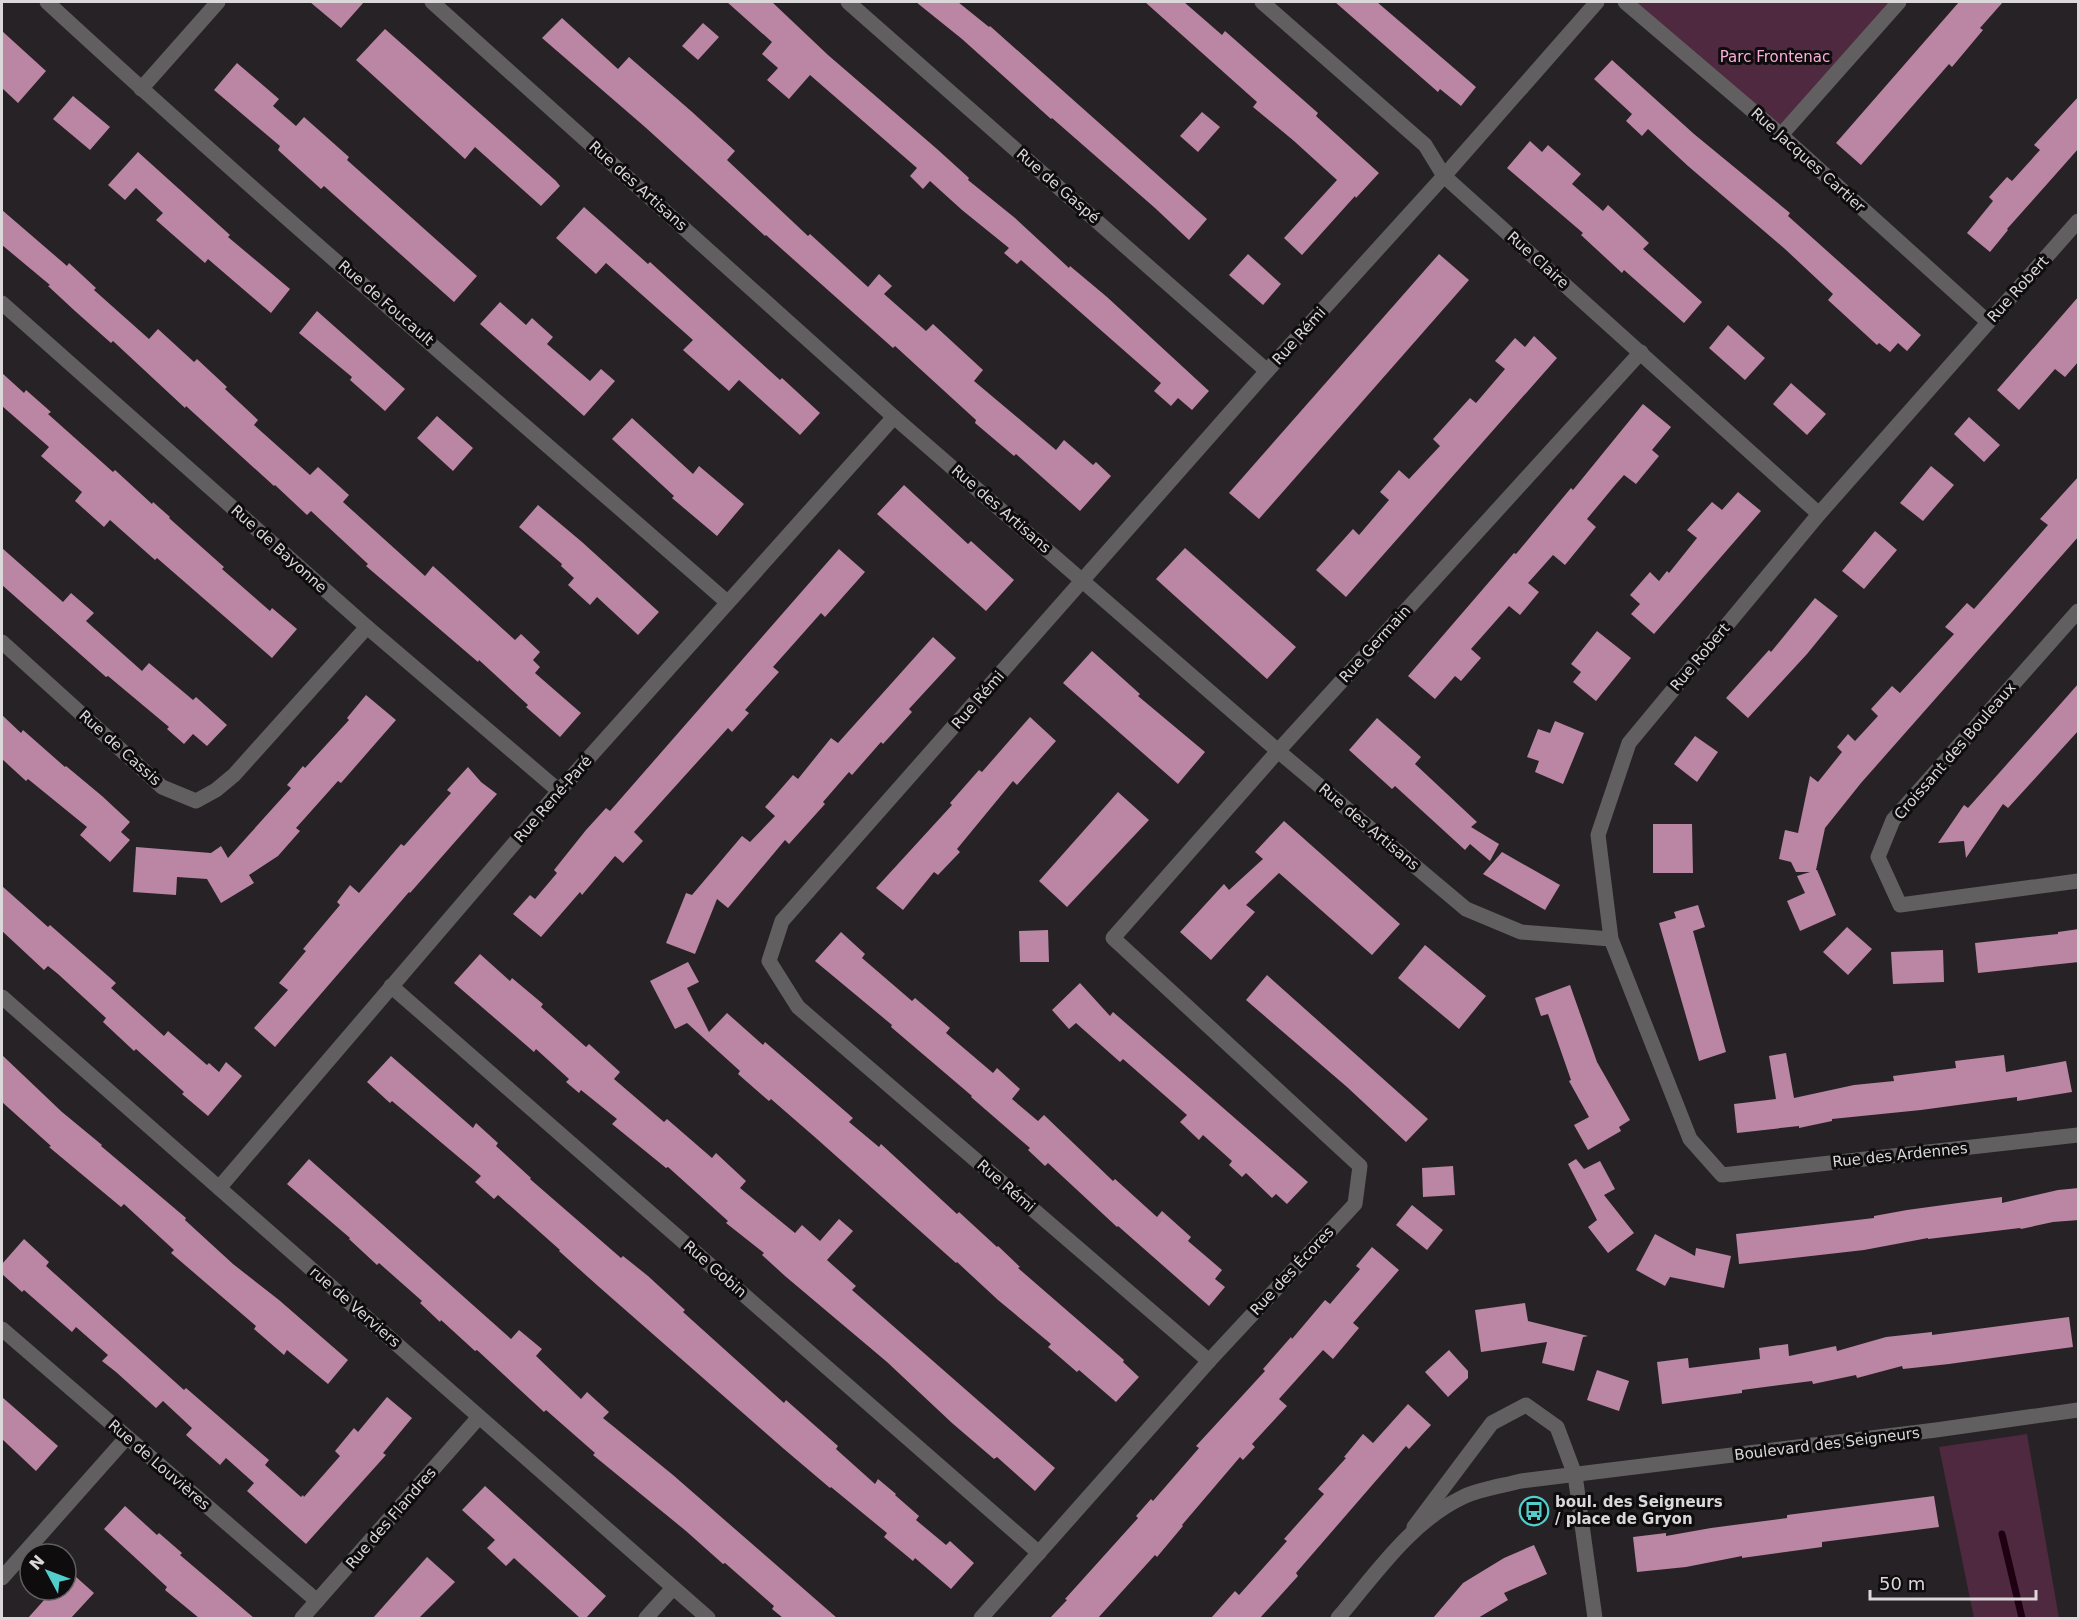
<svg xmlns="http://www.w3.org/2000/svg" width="2080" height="1620" font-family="'DejaVu Sans',sans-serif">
	<rect width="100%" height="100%" fill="#272225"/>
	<g fill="#4e293f">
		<polygon points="1625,2 1899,2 1781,135"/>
		<polygon points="2027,1434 2059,1618 1974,1618 1939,1447"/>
	</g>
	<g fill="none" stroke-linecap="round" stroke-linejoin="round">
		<polyline stroke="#1f0013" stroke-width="7" points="2002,1534 2022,1618"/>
	</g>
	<g fill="#ba86a3">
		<polygon points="310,2 364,2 341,28"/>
		<polygon points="727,2 772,2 828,55 937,149 969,178 968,180 1015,218 1069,268 1070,266 1107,297 1209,391 1192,410 1178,398 1171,406 1154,391 1161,383 1021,260 1017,264 1004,253 1009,248 962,210 930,181 923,189 910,176 917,168 810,75 789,99 767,80 778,68 762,54 772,42"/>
		<polygon points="916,2 958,2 989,27 990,26 1207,219 1189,240 1155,208 1052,118 1051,119 962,39"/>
		<polygon points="1145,2 1184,2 1222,35 1225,31 1318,113 1316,116 1379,173 1356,198 1355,196 1302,255 1284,238 1337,180 1294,141 1253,107 1257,102"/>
		<polygon points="1335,2 1377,2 1476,87 1461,106 1440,89 1438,92"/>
		<polygon points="1959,2 2003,2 1980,28 1983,30 1952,67 1949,64 1861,165 1836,143"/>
		<polygon points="562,18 618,69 629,57 691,111 735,151 727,160 808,236 810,234 868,287 879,274 892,286 884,294 926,331 933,324 983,370 974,381 1056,450 1064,440 1093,465 1096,462 1111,476 1080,511 1016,454 1014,456 975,423 976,420 895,346 893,348 766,235 765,236 645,127 542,38"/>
		<polygon points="703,23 719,37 698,60 682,46"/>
		<polygon points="385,29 556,181 560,186 541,206 475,147 465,159 356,60"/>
		<polygon points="2,31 46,71 18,103 2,88"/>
		<polygon points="1612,60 1694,134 1790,213 1788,216 1921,335 1907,351 1898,343 1890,352 1879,343 1877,345 1828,300 1833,294 1785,249 1688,166 1648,129 1642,136 1626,121 1632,114 1594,79"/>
		<polygon points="237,63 279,99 273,106 296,126 304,117 349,157 347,160 477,276 454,302 324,186 321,189 278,150 280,146 214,90"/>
		<polygon points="73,96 110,127 90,150 53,119"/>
		<polygon points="2079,96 2079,148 2007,229 2008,230 1990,252 1967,233 1993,201 1989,197 2007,177 2012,181 2040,150 2034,145"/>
		<polygon points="1202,112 1220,127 1198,152 1180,136"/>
		<polygon points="1530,141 1542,152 1548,145 1581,174 1572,184 1603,211 1608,205 1649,243 1643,249 1702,302 1684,323 1624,270 1622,273 1581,235 1583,233 1507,168"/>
		<polygon points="138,152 230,235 228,237 290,289 271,313 208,259 205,263 156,220 163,213 136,188 125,200 108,185"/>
		<polygon points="584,207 648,264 650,262 780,380 782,378 820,413 800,435 739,380 729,391 683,350 693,340 606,263 596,274 556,238"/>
		<polygon points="2,210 67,266 69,263 96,288 94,290 149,339 158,329 194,362 197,359 227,387 225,389 258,420 254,425 310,475 318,467 349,495 343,502 425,576 433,566 515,640 521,634 540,652 533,660 540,667 535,673 581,713 560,737 526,707 528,705 479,660 478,662 366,566 368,564 311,511 307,515 275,485 274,486 186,406 185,408 113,341 111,343 75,311 48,286 50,285 2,245"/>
		<polygon points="1248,254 1281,284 1263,305 1229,275"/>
		<polygon points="1439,254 1469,280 1259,519 1229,493"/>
		<polygon points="2079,296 2079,361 2065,377 2055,369 2019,410 1997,390"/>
		<polygon points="500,302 526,325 532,318 553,337 547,344 590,381 601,369 615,381 584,416 480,324"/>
		<polygon points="317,311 405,389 385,411 350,380 352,377 299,333"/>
		<polygon points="1728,325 1765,358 1745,380 1709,348"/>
		<polygon points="1534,336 1557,358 1346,597 1316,570 1353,529 1359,535 1389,500 1380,492 1399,470 1409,479 1440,446 1433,439 1470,398 1476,403 1505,369 1495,361 1515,338 1525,347"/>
		<polygon points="2,373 24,393 26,390 51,412 48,414 113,472 115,470 152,504 153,502 170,517 169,518 224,567 222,569 270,611 272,608 297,629 272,658 157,558 155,560 110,520 104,527 75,501 82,492 41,456 49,447 2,406"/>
		<polygon points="1791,383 1826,414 1807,435 1773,404"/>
		<polygon points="1643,404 1671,427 1652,450 1659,456 1636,484 1624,475 1616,484 1587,519 1596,527 1565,565 1553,555 1528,583 1539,592 1520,615 1509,606 1471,649 1481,658 1461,681 1455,676 1435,699 1408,676 1514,553 1516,554 1571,488 1573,490"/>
		<polygon points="437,416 473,448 453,471 417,438"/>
		<polygon points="1969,417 2000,445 1984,462 1954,434"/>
		<polygon points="632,418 693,474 699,466 744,504 717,536 672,498 674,496 612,439"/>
		<polygon points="1931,466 1954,485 1923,521 1900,503"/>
		<polygon points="2079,476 2079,536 1861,783 1825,828 1816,870 1817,870 1836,915 1800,931 1787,901 1805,893 1797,876 1810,872 1796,872 1791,862 1779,859 1785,830 1798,833 1810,776 1818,782 1842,752 1837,747 1848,734 1855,741 1878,716 1871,709 1892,686 1900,693 1954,634 1945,627 1967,603 1974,609 2048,525 2040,519"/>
		<polygon points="904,485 968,544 971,541 1014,580 986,611 877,514"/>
		<polygon points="1738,492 1761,511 1654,634 1631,614 1640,604 1630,595 1650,572 1659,581 1667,571 1669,573 1697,538 1687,530 1712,502 1722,510"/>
		<polygon points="538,505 582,542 659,612 638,635 597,597 590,605 568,585 574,578 561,566 562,564 519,527"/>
		<polygon points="1875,531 1897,550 1864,589 1842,571"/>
		<polygon points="2,548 63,602 71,593 94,613 86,621 142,671 149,663 193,700 196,697 227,725 207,746 193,734 184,744 167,729 169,727 108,676 106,677 2,585"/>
		<polygon points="1185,548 1296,647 1267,679 1156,579"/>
		<polygon points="839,549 865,572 825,617 821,613 773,667 779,672 745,710 749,713 732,732 728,728 634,832 643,841 623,863 615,856 582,895 580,892 541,937 513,914 530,895 535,899 557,873 554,870 586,830 606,808 610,811"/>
		<polygon points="1815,598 1838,616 1807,654 1748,718 1726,698 1769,650 1771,652"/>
		<polygon points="1597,631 1631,658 1596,701 1573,682 1581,672 1571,664"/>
		<polygon points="933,637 956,658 909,709 912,712 883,744 881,742 852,775 849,772 823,802 825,804 789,844 785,840 728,908 717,899 695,954 666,943 686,893 692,895 742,836 750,842 775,816 765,807 793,775 798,779 831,738 838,743"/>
		<polygon points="1092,651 1140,694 1138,696 1205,752 1178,784 1063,683"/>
		<polygon points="2079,683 2079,730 2008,808 2003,804 1966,858 1964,841 1938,843 1964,805 1968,808"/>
		<polygon points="366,695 396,720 341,783 338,781 296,828 300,831 278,856 249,875 254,883 221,903 207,879 177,877 176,895 133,892 136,847 211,853 221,846 228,858 291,788 287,785 303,766 305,768 349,720 347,718"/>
		<polygon points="2,715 21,733 23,730 65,767 66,766 102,796 130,822 121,832 130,840 110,862 80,835 87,827 28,779 26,781 2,759"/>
		<polygon points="1030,717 1056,741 1017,785 1013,781 957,849 960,852 938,875 934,872 903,910 876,888 952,805 950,803 979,770 982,772"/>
		<polygon points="1377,718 1421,757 1415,764 1477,822 1471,827 1499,844 1490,861 1470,844 1465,850 1395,786 1392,789 1349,750"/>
		<polygon points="1555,721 1584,733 1563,784 1535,772 1539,761 1527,757 1538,729 1550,733"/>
		<polygon points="1695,736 1718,752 1697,782 1674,764"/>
		<polygon points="468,767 481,782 497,794 410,893 409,892 275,1047 254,1028 288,990 279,983 306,951 303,949 340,905 337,902 350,885 359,893 401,844 404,846 451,793 447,790"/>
		<polygon points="1118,792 1149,820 1067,907 1039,881"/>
		<polygon points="1284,821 1400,924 1372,955 1279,873 1246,905 1255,912 1211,960 1180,932 1224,884 1229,890 1263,859 1255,852"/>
		<polygon points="1653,824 1692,824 1693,873 1653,873"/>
		<polygon points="1502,852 1560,885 1545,910 1483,874"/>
		<polygon points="2,886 48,927 50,925 116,983 111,988 164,1036 168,1031 207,1065 209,1063 219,1072 226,1062 242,1076 208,1116 182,1094 184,1092 136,1049 134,1051 103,1022 106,1018 58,974 48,966 44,970 2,931"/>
		<polygon points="1698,905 1705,927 1693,931 1726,1052 1699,1061 1659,923 1676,918 1674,912"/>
		<polygon points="1847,927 1872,949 1848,975 1823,952"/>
		<polygon points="2079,929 2079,962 1978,973 1975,943 2058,934 2058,932"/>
		<polygon points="1048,930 1049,962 1020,962 1019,931"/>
		<polygon points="841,932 865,954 862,958 912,1001 915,998 950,1028 946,1033 993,1073 997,1068 1020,1089 1012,1099 1038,1121 1044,1115 1113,1181 1115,1179 1157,1217 1162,1211 1191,1237 1188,1241 1222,1270 1215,1279 1225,1287 1209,1306 1118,1226 1117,1227 1048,1163 1045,1166 1028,1150 1030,1148 971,1097 972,1096 891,1027 892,1025 815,961"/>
		<polygon points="1425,945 1486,996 1459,1029 1398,978"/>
		<polygon points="1943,950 1944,982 1893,984 1891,952"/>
		<polygon points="480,954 510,981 512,978 543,1004 541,1007 586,1047 589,1044 620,1072 614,1079 664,1122 667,1119 712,1158 716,1153 746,1181 740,1188 795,1233 802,1225 820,1241 839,1219 853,1231 827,1260 856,1286 852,1290 1055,1468 1035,1491 997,1457 994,1459 952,1423 887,1362 785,1276 762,1255 764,1253 726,1223 728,1221 668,1167 666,1168 612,1124 617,1119 581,1090 579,1093 566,1082 569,1079 536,1049 534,1052 454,983"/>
		<polygon points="688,962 699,982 687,988 709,1032 727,1013 763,1045 765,1042 853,1118 849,1122 879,1147 881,1144 957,1214 959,1212 997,1247 998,1246 1020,1267 1018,1268 1124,1360 1123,1362 1139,1377 1116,1402 1079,1370 1077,1372 1048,1347 1051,1344 998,1300 957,1262 956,1263 817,1139 771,1099 769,1101 738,1074 740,1071 687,1023 675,1029 650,981"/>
		<polygon points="1267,975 1428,1119 1406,1142 1347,1087 1246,1000"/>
		<polygon points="1080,983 1110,1016 1113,1012 1308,1182 1287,1204 1276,1194 1272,1198 1246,1173 1242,1177 1229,1165 1232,1161 1203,1135 1199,1140 1180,1122 1187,1115 1123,1059 1120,1062 1076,1023 1069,1029 1052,1010"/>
		<polygon points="1570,985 1597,1062 1630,1120 1619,1127 1621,1131 1588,1150 1574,1125 1589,1117 1569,1081 1571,1080 1548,1014 1541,1016 1535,998"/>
		<polygon points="1786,1053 1794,1098 1854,1085 1894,1081 1893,1076 1956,1068 1955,1061 2004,1055 2006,1072 2066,1061 2072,1092 2017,1101 2017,1097 1921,1110 1832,1119 1832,1121 1799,1128 1799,1126 1737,1133 1734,1104 1776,1099 1769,1056"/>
		<polygon points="2,1055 62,1112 102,1145 101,1146 186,1218 185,1220 233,1264 279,1300 348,1360 328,1384 287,1350 284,1355 254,1329 256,1326 171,1253 174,1250 124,1204 121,1207 49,1147 51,1146 2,1102"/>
		<polygon points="391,1056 473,1128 476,1123 498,1143 496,1146 531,1178 530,1179 621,1258 623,1256 648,1276 685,1310 683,1312 784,1403 786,1400 838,1446 836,1449 875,1484 878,1479 896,1494 895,1495 919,1516 916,1520 946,1545 950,1541 974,1563 951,1589 915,1558 913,1561 884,1537 887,1533 831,1487 830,1488 784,1449 598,1286 559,1251 560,1250 498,1195 494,1199 475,1182 481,1176 392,1101 390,1103 367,1082"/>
		<polygon points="309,1159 511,1339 519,1330 542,1349 536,1356 581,1399 587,1392 609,1412 603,1418 673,1475 837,1618 783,1618 772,1609 774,1606 725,1563 723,1564 686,1531 593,1455 595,1453 546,1410 544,1412 477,1350 475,1351 441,1320 440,1322 420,1303 422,1301 379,1263 377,1265 349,1239 350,1238 287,1184"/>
		<polygon points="1576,1159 1584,1169 1600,1161 1615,1189 1604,1195 1634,1233 1608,1253 1588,1227 1597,1220 1568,1164"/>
		<polygon points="1453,1166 1455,1195 1423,1197 1422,1168"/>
		<polygon points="2079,1188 2079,1220 2053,1222 2021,1229 2020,1228 1928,1239 1928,1238 1864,1250 1739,1264 1736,1234 1874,1218 1874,1216 1907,1210 2002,1197 2002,1203 2058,1190"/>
		<polygon points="1412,1205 1443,1230 1427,1250 1396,1225"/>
		<polygon points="1655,1234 1695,1256 1696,1248 1731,1256 1724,1288 1670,1277 1665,1286 1636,1270"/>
		<polygon points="24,1239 49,1262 46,1266 184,1390 186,1388 269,1460 265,1465 301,1497 303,1495 304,1497 340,1456 335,1451 354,1428 358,1432 387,1397 412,1418 383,1453 386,1455 306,1544 247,1491 254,1483 226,1458 220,1465 186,1435 192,1428 163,1401 156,1408 116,1372 102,1361 108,1355 76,1327 72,1332 24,1290 22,1292 2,1274 2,1264"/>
		<polygon points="1372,1247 1399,1270 1353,1323 1359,1328 1333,1359 1323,1350 1279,1399 1287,1406 1252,1444 1255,1447 1243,1460 1240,1457 1182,1525 1183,1526 1157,1557 1155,1555 1098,1618 1050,1618 1067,1600 1065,1599 1138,1518 1136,1516 1151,1499 1153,1501 1199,1448 1196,1446 1265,1371 1263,1369 1291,1337 1292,1339 1325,1300 1330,1304 1360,1269 1356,1266"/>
		<polygon points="1525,1303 1528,1321 1588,1336 1583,1337 1574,1371 1542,1363 1547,1342 1481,1352 1475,1310"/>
		<polygon points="2069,1317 2073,1347 1949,1364 1903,1369 1902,1366 1857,1378 1856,1375 1813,1384 1812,1381 1742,1390 1742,1393 1662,1404 1657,1362 1688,1358 1689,1368 1760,1359 1759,1348 1788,1344 1789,1356 1836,1346 1837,1351 1886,1337 1932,1332 1932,1335"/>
		<polygon points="1449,1350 1468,1371 1468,1378 1448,1397 1425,1372"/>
		<polygon points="1597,1370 1629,1381 1619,1411 1587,1400"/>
		<polygon points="2,1397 58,1446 36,1471 2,1439"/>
		<polygon points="1408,1404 1431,1425 1409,1449 1406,1446 1296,1573 1298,1576 1260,1618 1211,1618 1235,1591 1239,1595 1287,1541 1284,1539 1324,1494 1318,1489 1346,1458 1344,1457 1363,1434 1373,1443"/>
		<polygon points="485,1486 606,1596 586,1618 580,1618 514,1558 506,1566 487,1548 495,1540 462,1510"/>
		<polygon points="1934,1496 1939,1527 1822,1542 1822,1547 1742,1558 1742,1556 1686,1567 1637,1572 1633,1537 1666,1533 1666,1536 1711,1528 1787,1518 1787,1515"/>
		<polygon points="125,1506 157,1535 159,1533 182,1553 180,1555 254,1618 199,1618 165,1590 167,1587 104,1529"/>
		<polygon points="1534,1545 1547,1574 1504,1593 1508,1600 1478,1618 1433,1618 1463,1583 1504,1558"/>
		<polygon points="427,1557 455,1582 419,1618 373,1618"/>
		<polygon points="66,1568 94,1593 71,1618 28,1618 53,1590 66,1590"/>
	</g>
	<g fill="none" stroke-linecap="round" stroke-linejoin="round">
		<g stroke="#625f61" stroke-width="15">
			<path d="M47,2C269,207 500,403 727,602"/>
			<polyline points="432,2 894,417 1278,751 1466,909 1521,932 1611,939"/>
			<polyline points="848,2 1267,371"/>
			<polyline points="1262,2 1425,145 1444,176 1819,514"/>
			<polyline points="1625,2 1781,135 1988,322"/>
			<polyline points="141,89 218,2"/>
			<polyline points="1781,135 1899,2"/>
			<polyline points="2078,221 1819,514 1629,743 1598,835 1611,939 1690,1139 1722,1175 2078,1135"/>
			<polyline points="2,303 367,627 559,791"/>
			<polyline points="2078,611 1893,820 1878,857 1900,905 2078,881"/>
			<polyline points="2,642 162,787 196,801 216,790 234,775 367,627"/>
			<polyline points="391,986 1039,1553"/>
			<polyline points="2,997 708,1618"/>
			<polyline points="219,1188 559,791 894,417"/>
			<polyline points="2,1329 317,1601"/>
			<polyline points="1209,1361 798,1007 769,961 782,921 1267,371 1444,176 1597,2"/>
			<polyline points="1414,1527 1492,1423 1526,1405 1557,1427 1575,1475 1595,1618"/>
			<polyline points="2,1578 127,1437"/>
			<polyline points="302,1618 479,1417"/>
			<polyline points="646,1618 673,1588"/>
			<polyline points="981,1618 1209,1361 1355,1204 1360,1166 1113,938 1278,751 1641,352"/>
		</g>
		<path stroke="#625f61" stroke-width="15" d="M1338,1618C1375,1575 1410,1522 1463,1497C1480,1489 1502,1486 1521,1481L1936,1430L2078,1410"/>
	</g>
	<defs>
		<g id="bus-ring" transform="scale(1.5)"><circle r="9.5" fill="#0e0c0d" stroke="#52cdcc" stroke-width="1.5"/><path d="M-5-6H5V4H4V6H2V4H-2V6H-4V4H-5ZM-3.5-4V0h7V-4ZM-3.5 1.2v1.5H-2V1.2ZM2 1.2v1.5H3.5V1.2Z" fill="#52cdcc"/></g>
	</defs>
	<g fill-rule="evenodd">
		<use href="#bus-ring" x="1534" y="1511"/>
	</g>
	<g text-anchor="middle" stroke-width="6" stroke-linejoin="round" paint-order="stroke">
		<g font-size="15" fill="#faaed9" stroke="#0e0c0d">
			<text x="1775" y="62">Parc Frontenac</text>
		</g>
		<g font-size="15" fill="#dbd8d9" stroke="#0e0c0d">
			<text transform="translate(1808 160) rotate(42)" y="5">Rue Jacques Cartier</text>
			<text transform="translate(638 186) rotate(42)" y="5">Rue des Artisans</text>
			<text transform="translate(1058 186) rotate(41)" y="5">Rue de Gaspé</text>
			<text transform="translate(1538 260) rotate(42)" y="5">Rue Claire</text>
			<text transform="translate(2018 289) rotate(-48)" y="5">Rue Robert</text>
			<text transform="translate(386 303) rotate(41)" y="5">Rue de Foucault</text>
			<text transform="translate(1299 336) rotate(-48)" y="5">Rue Rémi</text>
			<text transform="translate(1001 509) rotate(41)" y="5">Rue des Artisans</text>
			<text transform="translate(279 549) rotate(42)" y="5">Rue de Bayonne</text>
			<text transform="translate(1375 644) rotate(-48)" y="5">Rue Germain</text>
			<text transform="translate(1700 657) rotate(-50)" y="5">Rue Robert</text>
			<text transform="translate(978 700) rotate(-49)" y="5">Rue Rémi</text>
			<text transform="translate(120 748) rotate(42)" y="5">Rue de Cassis</text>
			<text transform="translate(1955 751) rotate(-49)" y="5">Croissant des Bouleaux</text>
			<text transform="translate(553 799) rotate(-49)" y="5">Rue René-Paré</text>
			<text transform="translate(1369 827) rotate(40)" y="5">Rue des Artisans</text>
			<text transform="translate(1900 1155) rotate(-6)" y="5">Rue des Ardennes</text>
			<text transform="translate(1006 1186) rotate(41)" y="5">Rue Rémi</text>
			<text transform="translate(715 1269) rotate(41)" y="5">Rue Gobin</text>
			<text transform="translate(1292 1271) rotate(-47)" y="5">Rue des Écores</text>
			<text transform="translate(355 1307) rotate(41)" y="5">rue de Verviers</text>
			<text transform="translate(1827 1444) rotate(-7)" y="5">Boulevard des Seigneurs</text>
			<text transform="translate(159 1465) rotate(41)" y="5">Rue de Louvières</text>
			<text transform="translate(391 1518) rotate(-49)" y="5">Rue des Flandres</text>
		</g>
		<g font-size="15" font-weight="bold" fill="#dbd8d9" stroke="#0e0c0d" text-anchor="start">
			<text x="1555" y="1507">boul. des Seigneurs<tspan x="1555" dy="17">/ place de Gryon</tspan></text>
		</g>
	</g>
	<rect width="2080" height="1620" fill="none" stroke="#dbd8d9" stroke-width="6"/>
	<g transform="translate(48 1572) rotate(311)"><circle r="28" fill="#0e0c0d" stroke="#605e5f" stroke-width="1.5"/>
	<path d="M0-4.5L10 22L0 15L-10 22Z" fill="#52cdcc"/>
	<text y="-9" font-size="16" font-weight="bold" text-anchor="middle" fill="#dbd8d9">N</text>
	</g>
	<path d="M1870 1590v9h166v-9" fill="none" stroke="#dbd8d9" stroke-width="3"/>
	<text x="1879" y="1590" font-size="18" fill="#dbd8d9" stroke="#0e0c0d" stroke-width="4.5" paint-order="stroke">50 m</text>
</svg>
